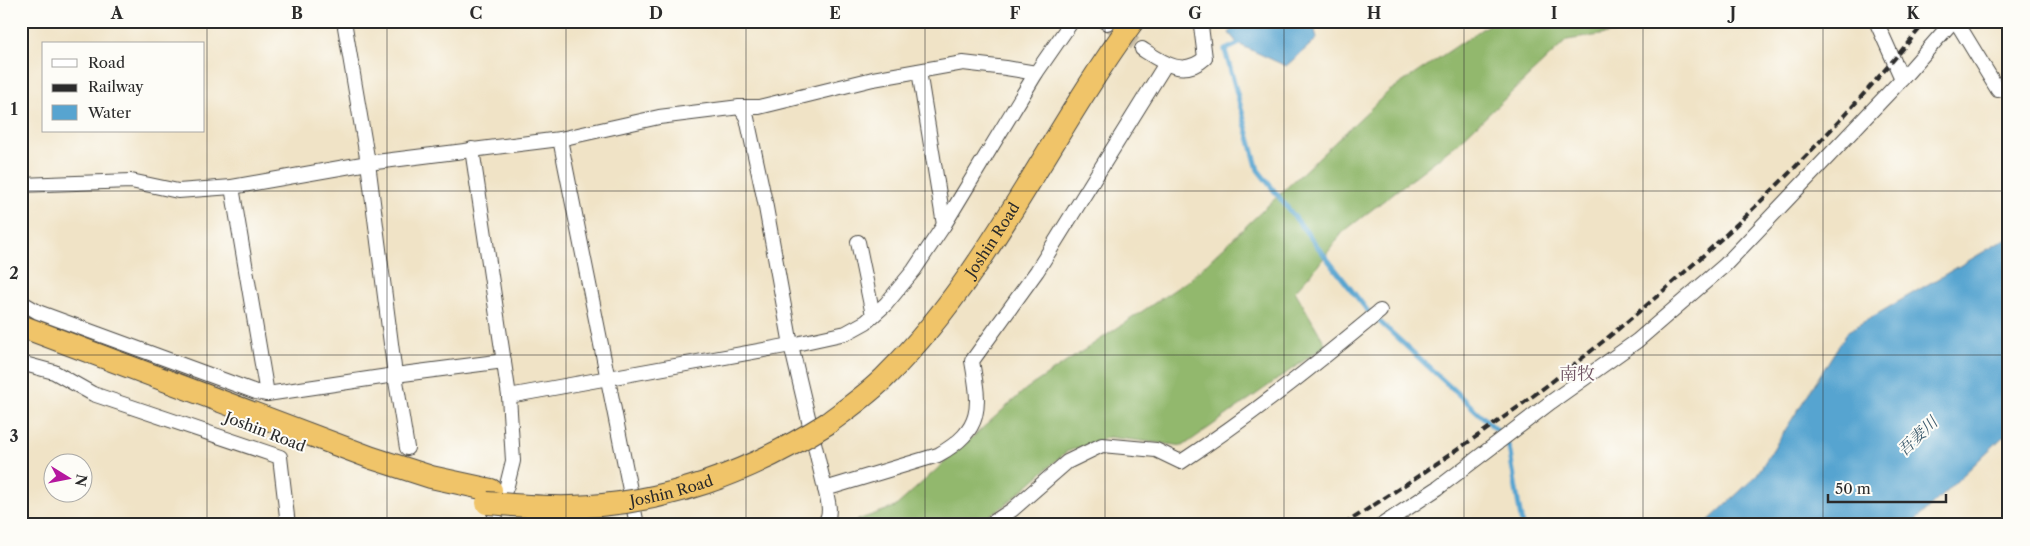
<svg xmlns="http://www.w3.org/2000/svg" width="2030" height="546" font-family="'Libre Caslon Text','Noto Serif JP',serif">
	<rect width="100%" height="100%" fill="#fdfcf7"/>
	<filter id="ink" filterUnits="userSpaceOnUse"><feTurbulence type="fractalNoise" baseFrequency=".02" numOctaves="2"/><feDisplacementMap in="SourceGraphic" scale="10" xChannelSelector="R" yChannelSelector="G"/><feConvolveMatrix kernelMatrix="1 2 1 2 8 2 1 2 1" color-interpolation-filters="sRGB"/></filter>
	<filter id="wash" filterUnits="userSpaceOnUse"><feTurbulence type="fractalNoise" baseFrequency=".0096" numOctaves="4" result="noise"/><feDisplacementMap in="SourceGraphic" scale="20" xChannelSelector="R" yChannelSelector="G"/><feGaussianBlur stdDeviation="1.12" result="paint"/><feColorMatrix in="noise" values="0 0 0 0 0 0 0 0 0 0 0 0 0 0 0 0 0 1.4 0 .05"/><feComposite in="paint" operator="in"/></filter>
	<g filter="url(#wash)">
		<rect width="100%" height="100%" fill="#f0e3c6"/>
		<polygon fill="#92b86d" stroke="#5e724c" points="1494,21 1651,21 1640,29 1567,40 1457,144 1343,232 1316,268 1295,291 1326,345 1183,446 1109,437 1066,452 1004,506 973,525 843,525 895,507 1026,389 1189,280 1388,92"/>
		<g fill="#57a4d0" stroke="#41687e">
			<polygon points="1237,21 1313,21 1317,39 1286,66 1238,44 1229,33"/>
			<polygon points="2009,237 2009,431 1911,525 1704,525 1756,476 1848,331"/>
		</g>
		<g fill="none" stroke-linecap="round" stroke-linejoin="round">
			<polyline stroke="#57a4d0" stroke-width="5" points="1238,44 1225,50 1258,170 1367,310 1498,431 1509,447 1522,525"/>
		</g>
	</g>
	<g filter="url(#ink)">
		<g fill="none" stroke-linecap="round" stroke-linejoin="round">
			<polyline stroke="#c9bea7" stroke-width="14" stroke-dasharray="14 7" stroke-linecap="butt" points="1107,23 1142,49"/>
			<g stroke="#494742" stroke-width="16">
				<g id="minor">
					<polyline points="344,21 368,163 395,375 407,448"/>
					<polyline points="1104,21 1107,23"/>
					<polyline points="1876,21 1902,79"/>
					<polyline points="1956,21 1998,90"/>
					<path d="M1142,49C1162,62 1183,78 1205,58L1201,26L1204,21"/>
					<polyline points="919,71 944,225"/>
					<path d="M740,107L747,118L765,202L791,345L825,489C828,501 833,515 823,525"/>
					<polyline points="560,139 637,525"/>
					<polyline points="472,149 509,396 513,461 507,485 492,525"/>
					<polyline points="21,185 131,181 178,191 232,187 368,163 560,139 659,117 740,107 759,107 873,79 963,63 1006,68 1036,73 1072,21"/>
					<polyline points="858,242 873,315"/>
					<polyline points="21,302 38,312 256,392 267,394 232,187"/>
					<polyline points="21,363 54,372 93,394 280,457 288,525"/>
					<polyline points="267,394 395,375 504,361"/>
					<polyline points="509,396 791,345 846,333 866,322 886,304 914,270 944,225 1036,73"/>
					<path d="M825,489L938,455C984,429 980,407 972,361L1037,271L1165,65"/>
					<path d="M989,525L1012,510L1067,462L1102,445L1156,450L1181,462C1251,416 1316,364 1380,311"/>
					<polyline points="1382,525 1438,488 1551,402 1637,341 1725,265 1902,79 1953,21"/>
				</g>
			</g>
			<g stroke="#494742" stroke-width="24">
				<g id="trunk">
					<polyline points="21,326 372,458 431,477 491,490"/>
					<path id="s1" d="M828,423C848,408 870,393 887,375C990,272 1048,137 1133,21"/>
				</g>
			</g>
			<use href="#minor" stroke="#fff" stroke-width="14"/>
			<use href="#trunk" stroke="#f0c469" stroke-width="22"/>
			<path stroke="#2b2b2b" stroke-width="4" stroke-dasharray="8 4" stroke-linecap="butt" d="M1343,525C1408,483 1471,442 1533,396C1677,288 1812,161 1926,21"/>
			<g stroke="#494742" stroke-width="24" stroke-linecap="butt">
				<g id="trunk-bridge">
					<path id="s2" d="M487,503C515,505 543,508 571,507C666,504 749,473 828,423"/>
				</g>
			</g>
			<use href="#trunk-bridge" stroke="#f0c469" stroke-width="22"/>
		</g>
	</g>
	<path fill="none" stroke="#2b2b2b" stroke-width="1" stroke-opacity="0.55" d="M207,21V525M387,21V525M566,21V525M746,21V525M925,21V525M1105,21V525M1284,21V525M1464,21V525M1643,21V525M1823,21V525M21,191H2009M21,355H2009"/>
	<g text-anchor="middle" stroke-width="4" stroke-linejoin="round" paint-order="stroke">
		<g font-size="15" fill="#2b2b2b" stroke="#fdfcf7">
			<text dy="5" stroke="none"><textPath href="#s1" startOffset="248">Joshin Road</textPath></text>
			<text transform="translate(265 432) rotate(21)" y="5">Joshin Road</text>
			<text dy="5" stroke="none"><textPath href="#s2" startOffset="186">Joshin Road</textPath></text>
		</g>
		<g font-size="16" font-style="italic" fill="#3d5b6d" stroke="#fdfcf7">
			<text transform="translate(1917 436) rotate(-44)" y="6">吾妻川</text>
		</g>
		<g font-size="18" fill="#705564" stroke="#fdfcf7">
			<text x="1577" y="380">南牧</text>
		</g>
	</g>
	<rect width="2030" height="546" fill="none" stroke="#fdfcf7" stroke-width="55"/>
	<rect x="42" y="42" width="162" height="90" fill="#fdfcf7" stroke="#a9a8a5"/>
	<rect x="52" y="59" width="25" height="8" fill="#ffffff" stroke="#a9a8a5"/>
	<text x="88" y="68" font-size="15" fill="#2b2b2b">Road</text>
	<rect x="52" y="84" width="25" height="8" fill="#2b2b2b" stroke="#a9a8a5"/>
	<text x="88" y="92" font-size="15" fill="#2b2b2b">Railway</text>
	<rect x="52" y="105" width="25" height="15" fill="#57a4d0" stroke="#a9a8a5"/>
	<text x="88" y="118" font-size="15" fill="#2b2b2b">Water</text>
	<g transform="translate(68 478) rotate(100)"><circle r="24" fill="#fdfcf7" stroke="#a9a8a5"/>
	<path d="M0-4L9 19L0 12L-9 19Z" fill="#b5179e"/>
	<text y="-8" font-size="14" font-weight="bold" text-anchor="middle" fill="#2b2b2b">N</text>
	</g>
	<path d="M1828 494v8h118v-8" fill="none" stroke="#2b2b2b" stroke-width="2.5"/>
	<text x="1835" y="494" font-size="15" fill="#2b2b2b" stroke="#fdfcf7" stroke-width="4" paint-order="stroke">50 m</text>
	<rect x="28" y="28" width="1974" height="490" fill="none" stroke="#2b2b2b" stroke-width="2"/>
	<g font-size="16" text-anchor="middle" font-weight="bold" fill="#2b2b2b">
		<text x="117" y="19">A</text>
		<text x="297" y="19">B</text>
		<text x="476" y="19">C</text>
		<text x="656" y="19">D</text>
		<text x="835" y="19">E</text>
		<text x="1015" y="19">F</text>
		<text x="1195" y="19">G</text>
		<text x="1374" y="19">H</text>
		<text x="1554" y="19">I</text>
		<text x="1733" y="19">J</text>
		<text x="1913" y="19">K</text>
		<text x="14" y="115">1</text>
		<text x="14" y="279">2</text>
		<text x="14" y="442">3</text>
	</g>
</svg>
